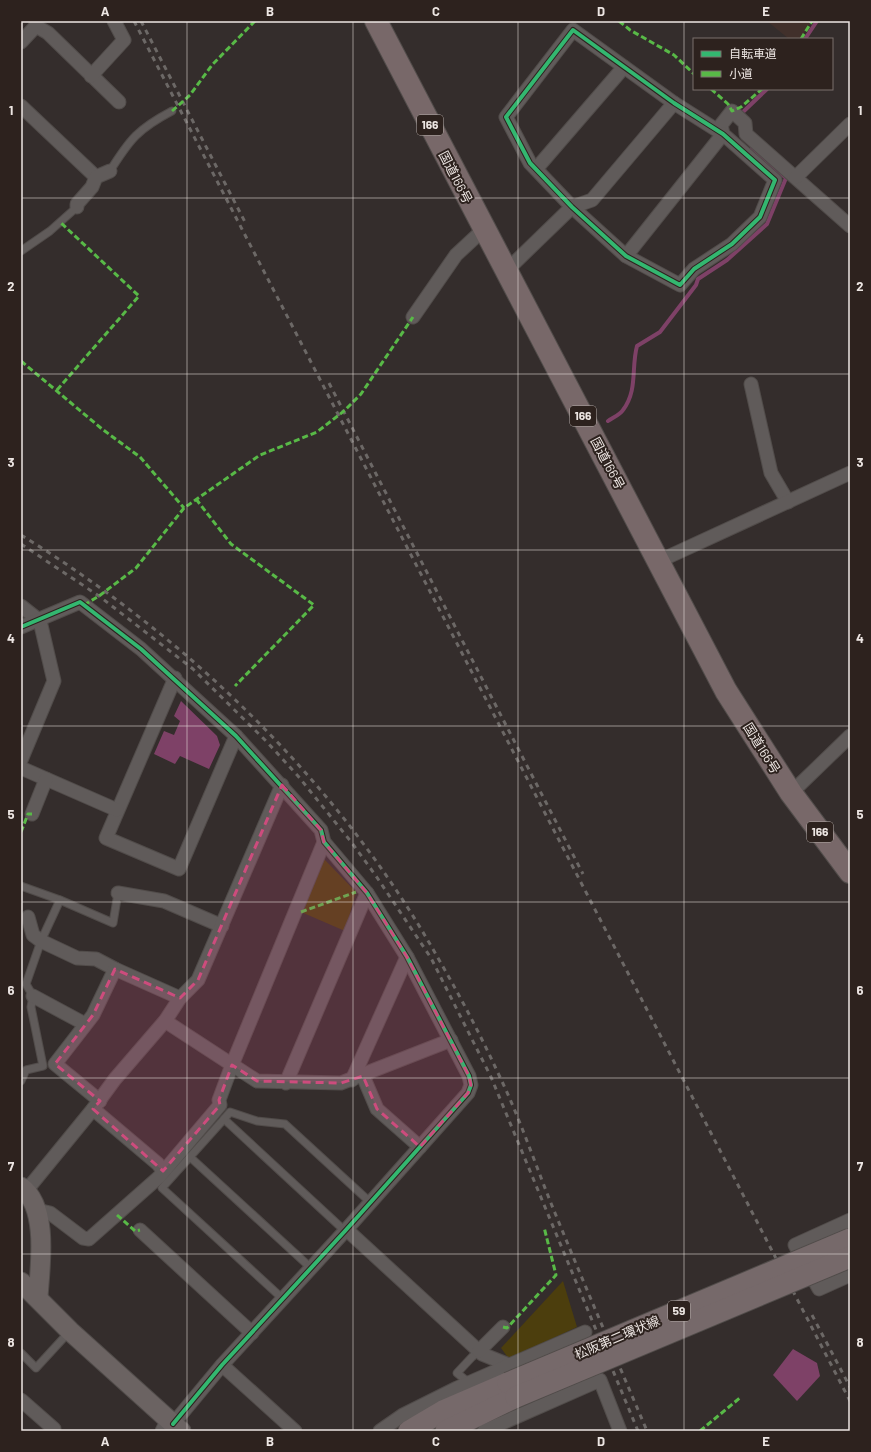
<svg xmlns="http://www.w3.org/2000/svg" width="871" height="1452" font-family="Barlow,'Noto Sans JP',sans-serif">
	<rect width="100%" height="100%" fill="#342d2c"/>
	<polygon fill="#41302b" points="767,21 812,21 800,39 789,39"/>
	<g fill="#4c3e0d">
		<polygon points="324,859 356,892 345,931 301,912"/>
		<polygon points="563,1281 577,1327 509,1359 501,1348"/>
	</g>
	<g fill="#7e4167">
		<polygon points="181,701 217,736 220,745 209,769 180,756 175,764 154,754 164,731 174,735 180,721 174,716"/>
		<polygon points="793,1349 817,1363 820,1376 797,1401 773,1375"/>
	</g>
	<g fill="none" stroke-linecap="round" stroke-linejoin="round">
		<g stroke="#7e4167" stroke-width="4">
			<polyline points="805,39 817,21"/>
			<polyline points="744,111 767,89"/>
			<path d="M608,421C612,418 620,415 623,410C638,390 631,368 637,346L660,332L696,285L698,279L727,260L767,224L786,178L752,148"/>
		</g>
		<g stroke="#514c4a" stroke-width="9">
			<g id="lane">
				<path d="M110,171C130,139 138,129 172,111"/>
				<polyline points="21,251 50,231 77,207"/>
				<polyline points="21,886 60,900 113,923 118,893"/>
				<polyline points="21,1081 26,1070 43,1066 31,1007 33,996 26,984 41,941 60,900"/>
				<polyline points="224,1119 345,1231"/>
				<polyline points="190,1157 311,1268"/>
				<polyline points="283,1299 162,1188 224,1119 230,1112 257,1121 285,1124 370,1202"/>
				<polyline points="21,1353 36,1368 70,1331"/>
				<polyline points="468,1382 457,1373 472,1357 479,1351"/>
			</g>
		</g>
		<g stroke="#514c4a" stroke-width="15">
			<g id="street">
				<polyline points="36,26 48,33 119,102"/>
				<polygon points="573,30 674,103 723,134 775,180 760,217 732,244 694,269 680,285 626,256 572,207 530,163 506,117"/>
				<polyline points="21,42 36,26 36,21"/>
				<polyline points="91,76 124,40 114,21"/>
				<polyline points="21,106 96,177"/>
				<polyline points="723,134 721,125 732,111 745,123 746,134 850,226"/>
				<polyline points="536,169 624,67"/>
				<polyline points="796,177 850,124"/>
				<polyline points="77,207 77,204 92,187 96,177 110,171"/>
				<polyline points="626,256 723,134"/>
				<polyline points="507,270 572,207 592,200 674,103"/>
				<polyline points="413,317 456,255 484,229"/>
				<polyline points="751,384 771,473 788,502"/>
				<polyline points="659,561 850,473"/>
				<polyline points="21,606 40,621 54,681 21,760"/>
				<polyline points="21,627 80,602 141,649 236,736 321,830 324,842 367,893 407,957 469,1076 471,1085 468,1093 345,1231 222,1365 173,1424"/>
				<polyline points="175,678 106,838 179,869 236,736"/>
				<polyline points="21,768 117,810"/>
				<polyline points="791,793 850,736"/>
				<polyline points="32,814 46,779"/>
				<polyline points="118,893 164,901 222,926"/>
				<polyline points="28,917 33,935 41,941 77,958 96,959 115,969"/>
				<polyline points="33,996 85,1024"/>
				<polyline points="165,1021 257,1081 341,1083 451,1040"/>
				<polyline points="363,1076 377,1109 420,1147"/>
				<polyline points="352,1080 407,957"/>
				<polyline points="286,1083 367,893"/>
				<polyline points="100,1101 55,1064 93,1015 115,969 180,998"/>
				<polyline points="93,1109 158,1164 163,1171"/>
				<polyline points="26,1191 93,1109 115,1079 165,1021 180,998 198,980 282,785"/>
				<polyline points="37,1210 50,1213 83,1238 89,1239 159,1177 220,1105 219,1100 232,1065 324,842"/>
				<polyline points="850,1220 795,1245 819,1289 850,1275"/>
				<polyline points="140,1230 252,1333"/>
				<polyline points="347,1230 482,1354 509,1365"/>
				<polyline points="479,1351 503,1327"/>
				<polyline points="222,1365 295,1431"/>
				<polyline points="21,1400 54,1429"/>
				<polyline points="162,1431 168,1419"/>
				<polyline points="380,1431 403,1415 457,1388 585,1332"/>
				<polyline points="484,1431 600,1380 620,1431"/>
			</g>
		</g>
		<g stroke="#514c4a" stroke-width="21">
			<g id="secondary">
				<path d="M21,1187C49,1207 40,1267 38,1297"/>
				<polyline points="21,1282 70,1331 181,1431"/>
			</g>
		</g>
		<g stroke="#514c4a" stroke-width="23">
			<g id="primary">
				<polyline points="409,1431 443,1411 508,1383"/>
				<polyline points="446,1431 516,1397"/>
			</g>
		</g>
		<g stroke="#514c4a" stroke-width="24">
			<polyline id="highway" points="376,21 726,691 791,793 850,872"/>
		</g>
		<use href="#lane" stroke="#605b5a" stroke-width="7"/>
		<use href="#street" stroke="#605b5a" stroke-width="13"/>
		<use href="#secondary" stroke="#6b6362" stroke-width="19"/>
		<use href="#primary" stroke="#76696a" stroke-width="21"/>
		<use href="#highway" stroke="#786869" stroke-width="22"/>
		<g stroke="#6c6866" stroke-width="3" stroke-dasharray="5 5" stroke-linecap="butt">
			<polyline points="134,21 850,1401"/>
			<polyline points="141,21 245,222"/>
			<polyline points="329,383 583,874"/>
			<path d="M21,535C191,640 340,784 438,958C460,996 480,1034 498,1073C520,1118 536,1167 555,1213C585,1286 616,1358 647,1431"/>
			<polyline points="21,544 99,596 193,669 267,742 298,776 352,843 376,876 431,958 491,1077 638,1431"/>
			<polyline points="812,1315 850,1387"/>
		</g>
		<g stroke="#514c4a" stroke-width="23" stroke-linecap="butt">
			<g id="primary-bridge">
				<polyline points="508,1383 850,1239"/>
				<polyline points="516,1397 850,1257"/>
			</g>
		</g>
		<use href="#primary-bridge" stroke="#76696a" stroke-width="21"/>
		<g stroke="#58b947" stroke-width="3" stroke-dasharray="6 3" stroke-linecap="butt">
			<polyline points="619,21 630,30 674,55 694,74"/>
			<polyline points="801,39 812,21"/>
			<polyline points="711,89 728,104 732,111 741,107 762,89"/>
			<polyline points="172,111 190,95 212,65 255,21"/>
			<polyline points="21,361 102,429 140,457 184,508"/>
			<polyline points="57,390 139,296 60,222"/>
			<polyline points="196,499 231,544 314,605 235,686"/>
			<polyline points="84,605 99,596 136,568 184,508 260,455 317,432 344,411 361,394 413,317"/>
			<polyline points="21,832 28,814 32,814"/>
			<polyline points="301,912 356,892"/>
			<polyline points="117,1215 135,1231 140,1230"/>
			<polyline points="503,1327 507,1328 556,1275 544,1227"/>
			<polyline points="700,1431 741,1397"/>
		</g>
		<g stroke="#2d221e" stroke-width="6">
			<g id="cycleway">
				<polygon points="573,30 674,103 723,134 775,180 760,217 732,244 694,269 680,285 626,256 572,207 530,163 506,117"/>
				<polyline points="21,627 80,602 141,649 236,736 321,830 324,842 367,893 407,957 469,1076 471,1085 468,1093 345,1231 222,1365 173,1424"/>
			</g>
		</g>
		<use href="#cycleway" stroke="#33b770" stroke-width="4"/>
	</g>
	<path fill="#cd4c7d" fill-opacity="0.2" stroke="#cd4c7d" stroke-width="3" stroke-dasharray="8 5" stroke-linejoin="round" d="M282,785L321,830L324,842L367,893L407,957L469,1076L471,1085L468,1093L420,1147L377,1109L363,1076L341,1083L257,1081L232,1065L219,1100L220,1105L163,1171L93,1109L100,1101L55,1064L93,1015L115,969L180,998L198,980Z"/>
	<path fill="none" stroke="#ede6e3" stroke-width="1" stroke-opacity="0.55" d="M187,21V1431M353,21V1431M518,21V1431M684,21V1431M21,198H850M21,374H850M21,550H850M21,726H850M21,902H850M21,1078H850M21,1254H850"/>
	<g text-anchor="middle" stroke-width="4" stroke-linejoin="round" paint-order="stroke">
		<g fill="#2d221e" stroke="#b3aba8" stroke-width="1">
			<rect x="417" y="115" width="26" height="20" rx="3"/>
			<rect x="570" y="406" width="26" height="20" rx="3"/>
			<rect x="807" y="822" width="26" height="20" rx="3"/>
			<rect x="668" y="1301" width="22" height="20" rx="3"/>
		</g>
		<g font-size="12" font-weight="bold" fill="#ede6e3">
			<text x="430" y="129">166</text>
			<text x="583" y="420">166</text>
			<text x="820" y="836">166</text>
			<text x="679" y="1315">59</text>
		</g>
		<g font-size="13" fill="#ede6e3" stroke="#2d221e">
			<text transform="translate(456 177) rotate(63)" y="5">国道166号</text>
			<text transform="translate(608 463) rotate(62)" y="5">国道166号</text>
			<text transform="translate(762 748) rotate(58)" y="5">国道166号</text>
			<text transform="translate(617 1337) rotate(-23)" y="5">松阪第二環状線</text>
		</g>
	</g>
	<rect width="871" height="1452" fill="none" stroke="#2d221e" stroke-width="44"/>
	<rect x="693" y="38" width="140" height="52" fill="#2d221e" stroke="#7a706d"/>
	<rect x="701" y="51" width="20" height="6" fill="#33b770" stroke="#7a706d"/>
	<text x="729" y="58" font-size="12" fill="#ede6e3">自転車道</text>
	<rect x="701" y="71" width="20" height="6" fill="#58b947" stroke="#7a706d"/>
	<text x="729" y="78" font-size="12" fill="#ede6e3">小道</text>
	<rect x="22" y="22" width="827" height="1408" fill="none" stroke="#ede6e3" stroke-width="1.5"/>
	<g font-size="13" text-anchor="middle" font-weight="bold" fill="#ede6e3">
		<text x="105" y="16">A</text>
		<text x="270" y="16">B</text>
		<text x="436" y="16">C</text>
		<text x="601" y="16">D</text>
		<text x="766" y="16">E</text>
		<text x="11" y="115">1</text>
		<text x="860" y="115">1</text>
		<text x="11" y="291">2</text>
		<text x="860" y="291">2</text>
		<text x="11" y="467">3</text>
		<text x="860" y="467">3</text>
		<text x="11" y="643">4</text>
		<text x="860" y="643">4</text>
		<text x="11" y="819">5</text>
		<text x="860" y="819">5</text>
		<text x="11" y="995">6</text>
		<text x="860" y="995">6</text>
		<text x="11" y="1171">7</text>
		<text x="860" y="1171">7</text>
		<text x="11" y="1347">8</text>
		<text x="860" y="1347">8</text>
		<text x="105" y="1446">A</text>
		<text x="270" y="1446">B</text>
		<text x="436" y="1446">C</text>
		<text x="601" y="1446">D</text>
		<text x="766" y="1446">E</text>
	</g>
</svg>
